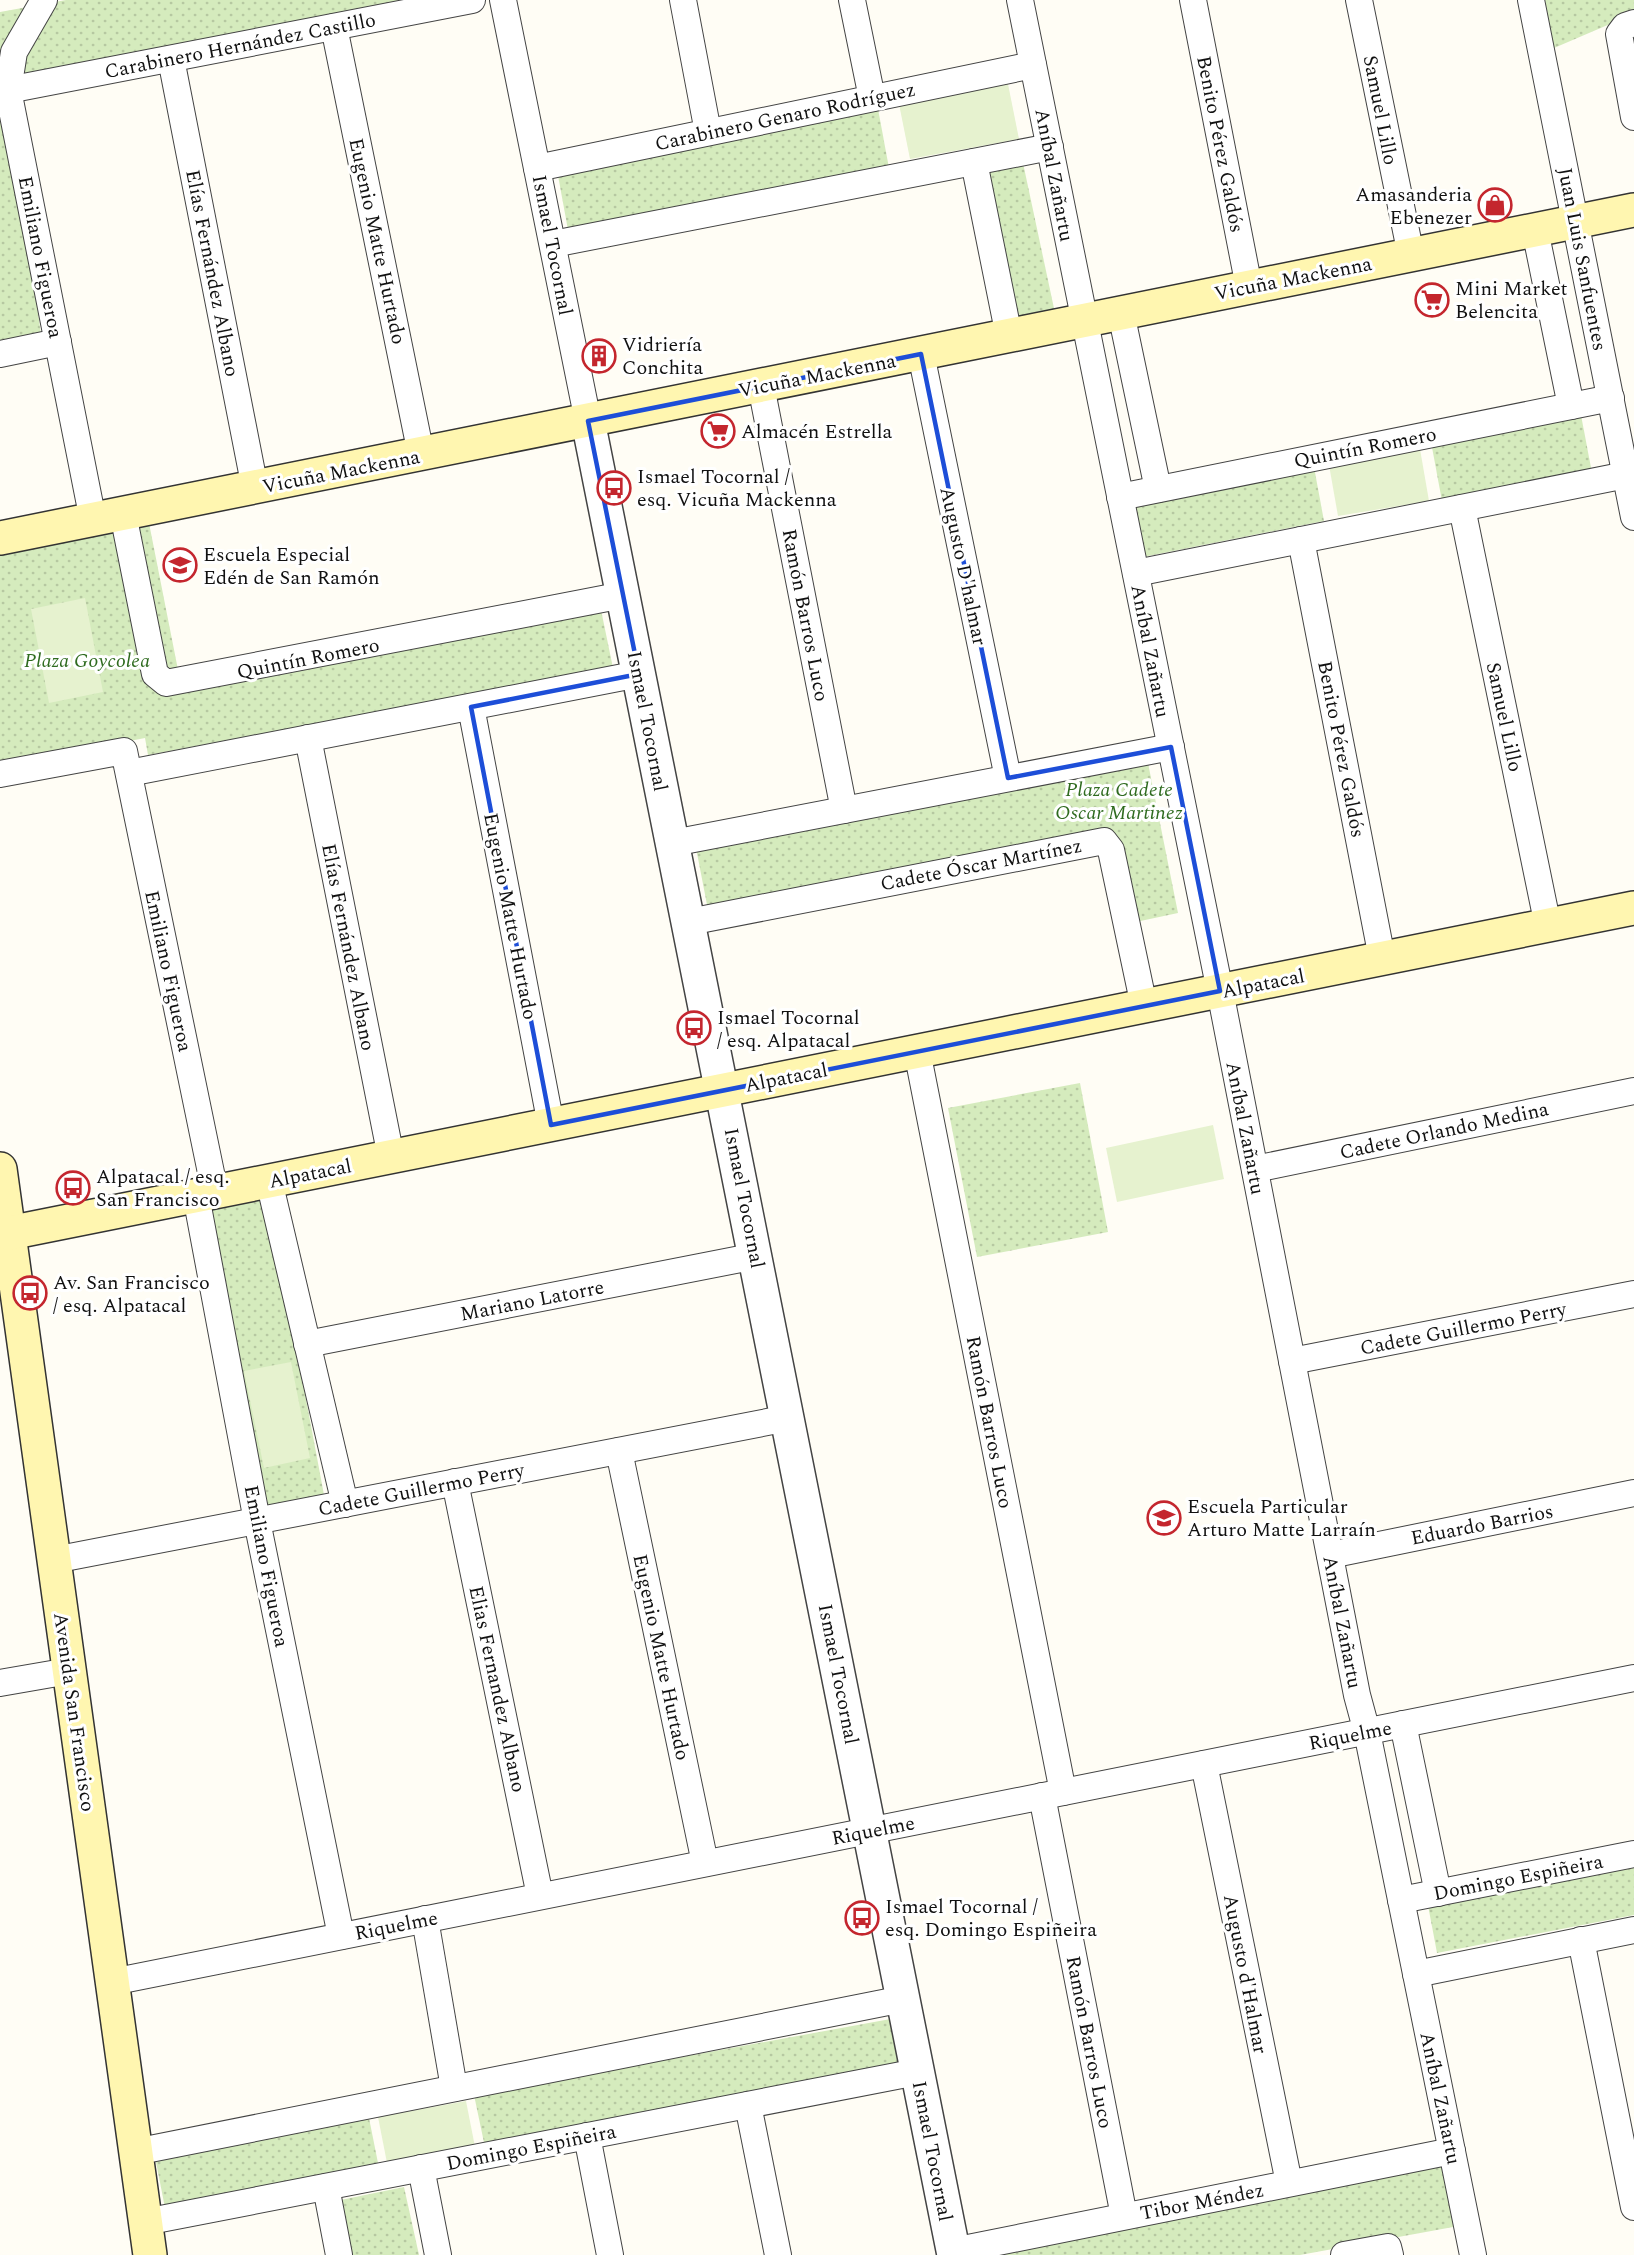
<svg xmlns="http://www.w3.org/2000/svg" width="1634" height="2255" font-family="Spectral,serif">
	<defs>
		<pattern id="grass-dots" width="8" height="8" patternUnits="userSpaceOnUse" patternTransform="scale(1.5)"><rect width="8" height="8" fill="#d5ebbd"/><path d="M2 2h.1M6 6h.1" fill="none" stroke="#b6c8a1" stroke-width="1.8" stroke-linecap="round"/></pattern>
	</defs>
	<rect width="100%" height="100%" fill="#fffdf5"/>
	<g fill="url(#grass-dots)">
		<polygon points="66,0 442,0 8,87 41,335 0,342 0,12"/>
		<polygon points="1545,0 1634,0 1634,17 1617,21 1554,48"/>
		<polygon points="878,109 889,168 568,230 557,170"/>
		<polygon points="1023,163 1055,313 1013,322 981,172"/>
		<polygon points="1581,415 1592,473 1442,501 1431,442"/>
		<polygon points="1314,467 1324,521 1138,558 1127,504"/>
		<polygon points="149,523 181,685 600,605 613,668 148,755 145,738 0,766 0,554"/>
		<polygon points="1147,758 1178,913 1131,923 1114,835 709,915 696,848"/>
		<polygon points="1080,1083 1108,1232 977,1257 948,1108"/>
		<polygon points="260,1199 296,1346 324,1495 266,1508 207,1208"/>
		<polygon points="1634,1861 1634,1915 1437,1953 1427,1900"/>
		<polygon points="896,2018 903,2067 486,2152 474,2095"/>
		<polygon points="369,2118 380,2173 166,2213 155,2157"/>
		<polygon points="1452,2164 1464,2225 1300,2255 996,2255"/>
		<polygon points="404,2187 419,2255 342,2255 331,2202"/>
	</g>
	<g fill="#e6f2cf">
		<polygon points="1008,84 1019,139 910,159 899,104"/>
		<polygon points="1420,449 1429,501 1338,516 1329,465"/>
		<polygon points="85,598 103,692 49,703 31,609"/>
		<polygon points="1213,1125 1224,1179 1117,1202 1106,1148"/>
		<polygon points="291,1362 310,1458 264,1468 244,1371"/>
		<polygon points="466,2101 476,2152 388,2168 378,2117"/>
	</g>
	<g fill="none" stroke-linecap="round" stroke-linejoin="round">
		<g stroke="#444" stroke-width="28">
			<g id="minor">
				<polyline points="44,0 14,52 8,90 93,520"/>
				<polyline points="503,0 588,421"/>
				<polyline points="683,0 708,132"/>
				<polyline points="852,0 872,98"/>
				<polyline points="1020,0 1220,991 1357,1695 1367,1732 1473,2255"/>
				<polyline points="1193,0 1249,287"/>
				<polyline points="1359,0 1411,255"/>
				<polyline points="1531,0 1634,517"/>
				<polyline points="1634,23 1625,26 1619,34 1634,117"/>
				<polyline points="334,27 421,454"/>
				<polyline points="171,59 255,488"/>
				<polyline points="8,90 472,0"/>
				<polyline points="974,162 1009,336"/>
				<polyline points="537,168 1033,65"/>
				<polyline points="1535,230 1571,406"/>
				<polyline points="553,244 1050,147"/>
				<polyline points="1121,313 1158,489"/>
				<polyline points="0,354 58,342"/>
				<polyline points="921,354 1008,778"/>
				<polyline points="761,386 844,810"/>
				<polyline points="1120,497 1611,398"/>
				<polyline points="1462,508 1548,926"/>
				<polyline points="123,514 155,674 166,683 623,595"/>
				<polyline points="1301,540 1382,958"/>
				<polyline points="1136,573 1626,475"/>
				<polyline points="471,707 551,1125"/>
				<polyline points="308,738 391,1157"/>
				<polyline points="129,773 639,674"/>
				<polyline points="0,774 124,751 215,1192"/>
				<polyline points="673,843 1171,747"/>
				<polyline points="689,922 1104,841 1111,850 1144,1006"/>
				<polyline points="917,1051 1063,1792"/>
				<polyline points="1255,1169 1634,1091"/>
				<polyline points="269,1181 345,1504"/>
				<polyline points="196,1196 257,1521 341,1936"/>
				<polyline points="307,1344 756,1256"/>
				<polyline points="1292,1361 1634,1294"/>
				<polyline points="619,1451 705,1863"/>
				<polyline points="455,1482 540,1896"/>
				<polyline points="1330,1555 1634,1493"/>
				<polyline points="54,1560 788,1418"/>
				<polyline points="0,1683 69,1671"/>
				<polyline points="1403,1724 1438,1893"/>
				<polyline points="1204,1764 1289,2183"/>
				<polyline points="1042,1796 1124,2216"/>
				<polyline points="1401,1900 1634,1854"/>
				<polyline points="425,1919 454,2088"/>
				<polyline points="1581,1940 1634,2207"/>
				<polyline points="1416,1974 1634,1930"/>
				<polyline points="112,1982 1634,1678"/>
				<polyline points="748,2105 778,2255"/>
				<polyline points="587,2136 610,2255"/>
				<polyline points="135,2152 903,1999"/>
				<polyline points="421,2168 438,2255"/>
				<polyline points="326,2187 339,2255"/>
				<polyline points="145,2222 917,2072"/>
				<polyline points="953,2251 1452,2151"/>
				<polyline points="1344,2255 1388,2247 1390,2255"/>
			</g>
		</g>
		<g stroke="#444" stroke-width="36">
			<polyline id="tertiary" points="588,421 954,2255"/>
		</g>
		<g stroke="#333" stroke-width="36">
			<g id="secondary">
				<polyline points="0,538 1634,210"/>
				<polyline points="0,1169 150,2255"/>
				<polyline points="9,1233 1634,908"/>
			</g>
		</g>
		<use href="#minor" stroke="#fff" stroke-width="26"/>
		<use href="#tertiary" stroke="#fff" stroke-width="33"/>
		<use href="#secondary" stroke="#fff6b0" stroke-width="33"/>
	</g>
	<path fill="none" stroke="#1d4ed8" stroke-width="4.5" stroke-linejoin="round" d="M921,354L1008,778L1171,747L1220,991L551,1125L471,707L639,674L588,421Z"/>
	<defs>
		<g id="shop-ring" transform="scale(1.725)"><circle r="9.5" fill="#fff" stroke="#c4262e" stroke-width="1.5"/><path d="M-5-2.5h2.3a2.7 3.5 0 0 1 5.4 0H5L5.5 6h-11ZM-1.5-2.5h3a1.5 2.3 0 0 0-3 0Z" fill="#c4262e"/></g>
		<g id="supermarket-ring" transform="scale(1.725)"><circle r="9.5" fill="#fff" stroke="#c4262e" stroke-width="1.5"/><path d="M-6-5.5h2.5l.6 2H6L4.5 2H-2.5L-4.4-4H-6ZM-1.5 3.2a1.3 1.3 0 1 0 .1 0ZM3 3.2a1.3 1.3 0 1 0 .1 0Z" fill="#c4262e"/></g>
		<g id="building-ring" transform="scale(1.725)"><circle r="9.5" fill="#fff" stroke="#c4262e" stroke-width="1.5"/><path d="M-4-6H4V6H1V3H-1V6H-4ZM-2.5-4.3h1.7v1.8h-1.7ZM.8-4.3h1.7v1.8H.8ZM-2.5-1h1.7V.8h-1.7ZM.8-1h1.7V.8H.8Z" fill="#c4262e"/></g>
		<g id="bus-ring" transform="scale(1.725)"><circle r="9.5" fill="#fff" stroke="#c4262e" stroke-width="1.5"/><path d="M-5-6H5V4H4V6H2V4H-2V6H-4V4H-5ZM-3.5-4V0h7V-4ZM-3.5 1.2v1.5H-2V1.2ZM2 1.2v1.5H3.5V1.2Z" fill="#c4262e"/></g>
		<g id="school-ring" transform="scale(1.725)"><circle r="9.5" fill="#fff" stroke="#c4262e" stroke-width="1.5"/><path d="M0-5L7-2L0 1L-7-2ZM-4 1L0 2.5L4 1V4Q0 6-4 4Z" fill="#c4262e"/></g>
	</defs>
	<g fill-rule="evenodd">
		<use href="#shop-ring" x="1495" y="205"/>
		<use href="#supermarket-ring" x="1432" y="300"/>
		<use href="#building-ring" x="599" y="356"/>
		<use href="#supermarket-ring" x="718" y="431"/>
		<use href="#bus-ring" x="614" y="488"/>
		<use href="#school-ring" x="180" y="565"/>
		<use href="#bus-ring" x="694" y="1028"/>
		<use href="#bus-ring" x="73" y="1188"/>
		<use href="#bus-ring" x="30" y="1293"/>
		<use href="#school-ring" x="1164" y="1518"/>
		<use href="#bus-ring" x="862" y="1918"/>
	</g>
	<g text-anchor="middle" stroke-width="6" stroke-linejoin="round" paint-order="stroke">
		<g font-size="20" fill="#111" stroke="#fff">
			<text transform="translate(240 45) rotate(-11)" y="7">Carabinero Hernández Castillo</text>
			<text transform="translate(1381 110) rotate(79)" y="7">Samuel Lillo</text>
			<text transform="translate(785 116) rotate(-12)" y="7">Carabinero Genaro Rodríguez</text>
			<text transform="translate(1221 144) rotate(79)" y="7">Benito Pérez Galdós</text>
			<text transform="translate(1055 175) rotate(79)" y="7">Aníbal Zañartu</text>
			<text transform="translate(378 241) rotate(78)" y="7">Eugenio Matte Hurtado</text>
			<text transform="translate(553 245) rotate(79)" y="7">Ismael Tocornal</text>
			<text transform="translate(41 257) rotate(79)" y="7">Emiliano Figueroa</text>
			<text transform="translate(1583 259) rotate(79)" y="7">Juan Luis Sanfuentes</text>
			<text transform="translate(213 273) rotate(79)" y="7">Elías Fernández Albano</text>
			<text transform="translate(1293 278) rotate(-11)" y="7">Vicuña Mackenna</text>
			<text transform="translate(817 375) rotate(-11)" y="7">Vicuña Mackenna</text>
			<text transform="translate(1365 447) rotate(-11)" y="7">Quintín Romero</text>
			<text transform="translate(341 471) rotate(-11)" y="7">Vicuña Mackenna</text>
			<text transform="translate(964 566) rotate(78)" y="7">Augusto D'halmar</text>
			<text transform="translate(806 615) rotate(79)" y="7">Ramón Barros Luco</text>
			<text transform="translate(1151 651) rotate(79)" y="7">Aníbal Zañartu</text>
			<text transform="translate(308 658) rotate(-11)" y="7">Quintín Romero</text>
			<text transform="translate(1505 717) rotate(78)" y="7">Samuel Lillo</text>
			<text transform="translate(648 721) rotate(79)" y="7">Ismael Tocornal</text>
			<text transform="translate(1342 749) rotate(79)" y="7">Benito Pérez Galdós</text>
			<text transform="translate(981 864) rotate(-11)" y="7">Cadete Óscar Martínez</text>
			<text transform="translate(511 916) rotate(79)" y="7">Eugenio Matte Hurtado</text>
			<text transform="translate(349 947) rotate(79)" y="7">Elías Fernández Albano</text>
			<text transform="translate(169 971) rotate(78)" y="7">Emiliano Figueroa</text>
			<text transform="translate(1263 983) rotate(-11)" y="7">Alpatacal</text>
			<text transform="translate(786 1077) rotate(-11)" y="7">Alpatacal</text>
			<text transform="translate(1246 1128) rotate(79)" y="7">Aníbal Zañartu</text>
			<text transform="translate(1444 1130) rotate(-12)" y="7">Cadete Orlando Medina</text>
			<text transform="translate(310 1173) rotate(-11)" y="7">Alpatacal</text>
			<text transform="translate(745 1198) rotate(79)" y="7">Ismael Tocornal</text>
			<text transform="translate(532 1300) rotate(-11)" y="7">Mariano Latorre</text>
			<text transform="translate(1463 1328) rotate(-11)" y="7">Cadete Guillermo Perry</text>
			<text transform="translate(990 1422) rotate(79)" y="7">Ramón Barros Luco</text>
			<text transform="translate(421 1489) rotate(-11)" y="7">Cadete Guillermo Perry</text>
			<text transform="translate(1482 1524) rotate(-11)" y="7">Eduardo Barrios</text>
			<text transform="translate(267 1566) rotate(79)" y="7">Emiliano Figueroa</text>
			<text transform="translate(1343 1622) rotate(79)" y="7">Aníbal Zañartu</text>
			<text transform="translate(662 1657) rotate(78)" y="7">Eugenio Matte Hurtado</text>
			<text transform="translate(839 1674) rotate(79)" y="7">Ismael Tocornal</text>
			<text transform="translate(498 1689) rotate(78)" y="7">Elias Fernandez Albano</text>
			<text transform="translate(75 1712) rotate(82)" y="7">Avenida San Francisco</text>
			<text transform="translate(1350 1735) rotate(-11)" y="7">Riquelme</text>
			<text transform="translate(873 1830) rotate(-11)" y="7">Riquelme</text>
			<text transform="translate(1518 1877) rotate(-11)" y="7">Domingo Espiñeira</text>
			<text transform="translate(396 1925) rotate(-11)" y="7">Riquelme</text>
			<text transform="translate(1246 1974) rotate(79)" y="7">Augusto d'Halmar</text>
			<text transform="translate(1090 2042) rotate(79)" y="7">Ramón Barros Luco</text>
			<text transform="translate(1441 2098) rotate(78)" y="7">Aníbal Zañartu</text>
			<text transform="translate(531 2147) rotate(-11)" y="7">Domingo Espiñeira</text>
			<text transform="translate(933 2151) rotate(79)" y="7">Ismael Tocornal</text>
			<text transform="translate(1202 2201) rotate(-11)" y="7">Tibor Méndez</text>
		</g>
		<g font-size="20" fill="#111" stroke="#fff" text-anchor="start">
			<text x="1472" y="201" text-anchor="end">Amasanderia<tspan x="1472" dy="23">Ebenezer</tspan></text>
			<text x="1455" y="295">Mini Market<tspan x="1455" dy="23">Belencita</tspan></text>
			<text x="622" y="351">Vidriería<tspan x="622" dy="23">Conchita</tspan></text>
			<text x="741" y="438">Almacén Estrella</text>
			<text x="637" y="483">Ismael Tocornal /<tspan x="637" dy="23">esq. Vicuña Mackenna</tspan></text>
			<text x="203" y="561">Escuela Especial<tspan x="203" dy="23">Edén de San Ramón</tspan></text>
			<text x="717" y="1024">Ismael Tocornal<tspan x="717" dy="23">/ esq. Alpatacal</tspan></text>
			<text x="96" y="1183">Alpatacal / esq.<tspan x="96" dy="23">San Francisco</tspan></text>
			<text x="53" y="1289">Av. San Francisco<tspan x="53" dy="23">/ esq. Alpatacal</tspan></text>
			<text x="1187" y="1513">Escuela Particular<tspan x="1187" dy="23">Arturo Matte Larraín</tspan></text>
			<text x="885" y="1913">Ismael Tocornal /<tspan x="885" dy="23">esq. Domingo Espiñeira</tspan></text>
		</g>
		<g font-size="20" font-style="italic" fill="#2f6b1f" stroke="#fff">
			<text x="87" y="667">Plaza Goycolea</text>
			<text x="1119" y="796">Plaza Cadete<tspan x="1119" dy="23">Oscar Martinez</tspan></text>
		</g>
	</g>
</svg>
